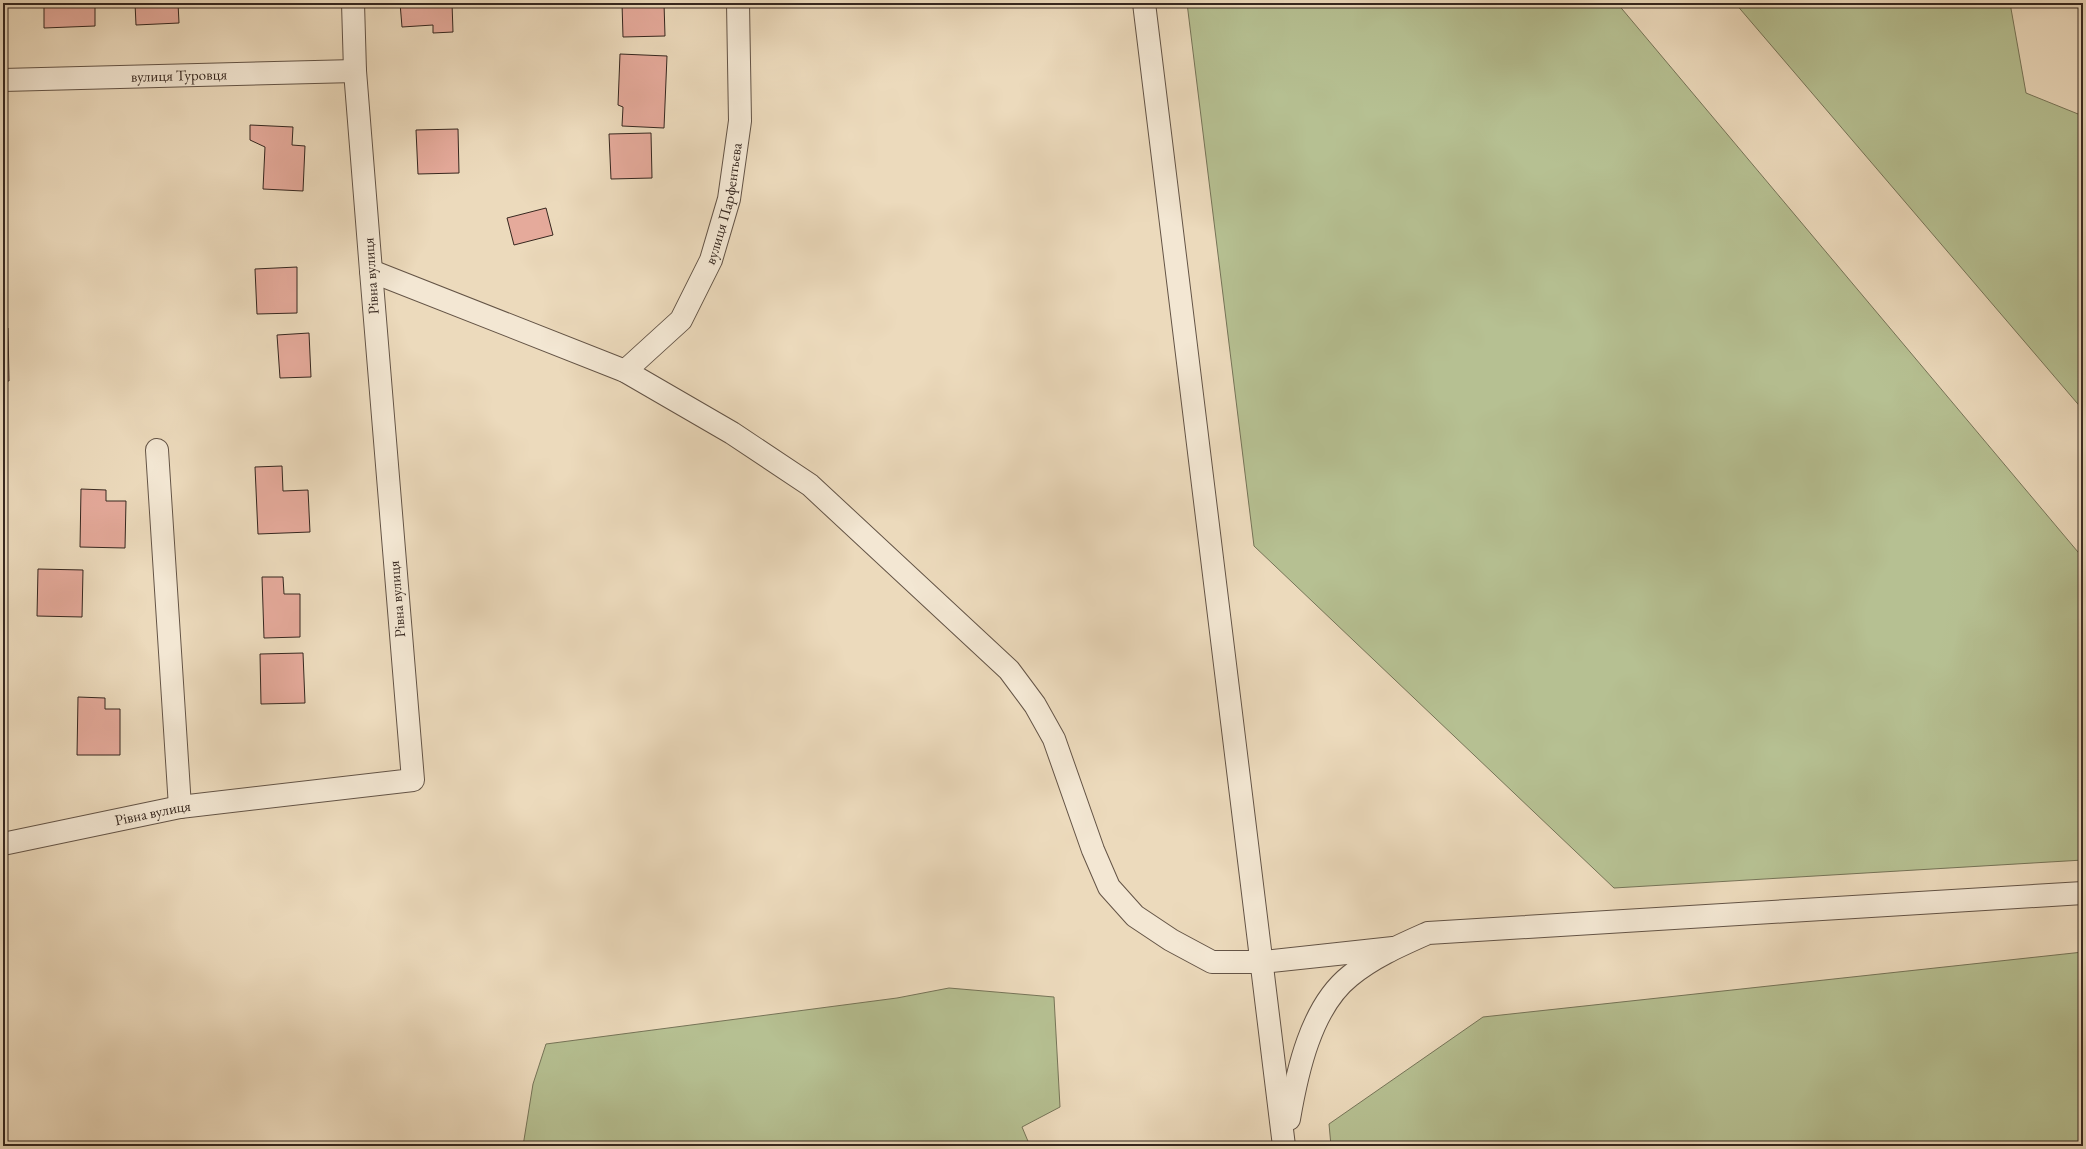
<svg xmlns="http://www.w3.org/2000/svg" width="2086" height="1149" font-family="'EB Garamond',serif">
	<rect width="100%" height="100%" fill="#ecdabc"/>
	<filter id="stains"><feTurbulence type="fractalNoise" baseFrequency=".005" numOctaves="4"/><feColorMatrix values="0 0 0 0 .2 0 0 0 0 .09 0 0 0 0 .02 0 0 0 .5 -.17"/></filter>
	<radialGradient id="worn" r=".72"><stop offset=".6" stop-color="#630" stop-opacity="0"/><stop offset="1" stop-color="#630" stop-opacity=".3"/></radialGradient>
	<g fill="#b6c092" stroke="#767458">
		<polygon points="1187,3 1617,3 2083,558 2083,860 1614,888 1254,546"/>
		<polygon points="1735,3 2010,3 2026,93 2083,116 2083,410"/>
		<polygon points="2083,952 2083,1146 1331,1146 1329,1124 1483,1017"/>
		<polygon points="949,988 1054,997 1060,1107 1022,1127 1030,1146 523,1146 533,1084 546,1044 897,998"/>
	</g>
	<g fill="#e5aa9b" stroke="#36271f">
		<polygon points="44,3 95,3 95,26 44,28"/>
		<polygon points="135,3 178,3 179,23 136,25"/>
		<polygon points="400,3 452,3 453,32 433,33 433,25 402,27"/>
		<polygon points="622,3 664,3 665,36 623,37"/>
		<polygon points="620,54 667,56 664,128 622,126 623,107 618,105"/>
		<polygon points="250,125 293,127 292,145 305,146 303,191 263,189 265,147 250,140"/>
		<polygon points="458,129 459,173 418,174 416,130"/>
		<polygon points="651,133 652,178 611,179 609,134"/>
		<polygon points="546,208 553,235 514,245 507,218"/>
		<polygon points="297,267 297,313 257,314 255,269"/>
		<polygon points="3,328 8,328 9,381 3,381"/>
		<polygon points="309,333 311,377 280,378 277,335"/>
		<polygon points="282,466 283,491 308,490 310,532 258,534 255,467"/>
		<polygon points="81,489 106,490 106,501 126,501 125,548 80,547"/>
		<polygon points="38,569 83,570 82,617 37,616"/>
		<polygon points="262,577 283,577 284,594 300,594 300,637 264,638"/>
		<polygon points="303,653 305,703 261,704 260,654"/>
		<polygon points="78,697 105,698 105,709 120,709 120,755 77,755"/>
	</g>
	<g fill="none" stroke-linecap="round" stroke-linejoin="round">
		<g stroke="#645446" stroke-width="24">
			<g id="minor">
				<polyline points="1144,3 1284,1146"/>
				<path id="s1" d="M3,80L355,71"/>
				<polyline points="371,271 625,371 732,433 810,485 1009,670 1035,705 1054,739 1093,850 1109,887 1135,916 1171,940 1212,962 1263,962 1393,948"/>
				<path id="s2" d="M625,371L681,320L711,260L729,199L740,121L738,3"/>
				<polyline points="157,450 180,807"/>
				<path id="s3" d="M3,844L180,807L413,780L371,271L355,71L353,3"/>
				<path d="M1289,1119C1297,1072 1311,1007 1350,976C1373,957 1401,945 1428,933L2083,893"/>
			</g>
		</g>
		<use href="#minor" stroke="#f3e7d3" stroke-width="22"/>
	</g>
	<g text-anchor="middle" stroke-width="3.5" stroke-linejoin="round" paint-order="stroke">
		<g font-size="15" fill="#36271f" stroke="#f3e7d3">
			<text dy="5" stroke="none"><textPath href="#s1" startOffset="176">вулиця Туровця</textPath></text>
			<text dy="5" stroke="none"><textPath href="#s2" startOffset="201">вулиця Парфентьєва</textPath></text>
			<text transform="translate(371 276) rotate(-94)" y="5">Рівна вулиця</text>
			<text transform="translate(397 599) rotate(-95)" y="5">Рівна вулиця</text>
			<text dy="5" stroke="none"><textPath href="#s3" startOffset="153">Рівна вулиця</textPath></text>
		</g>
	</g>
	<rect width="2086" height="1149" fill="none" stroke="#ecdabc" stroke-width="16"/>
	<rect x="4" y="4" width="2078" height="1141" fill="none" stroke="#36271f" stroke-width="2"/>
	<rect x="8" y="8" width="2070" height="1133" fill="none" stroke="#36271f"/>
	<rect width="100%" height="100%" filter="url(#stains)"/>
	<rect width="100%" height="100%" fill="url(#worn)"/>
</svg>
